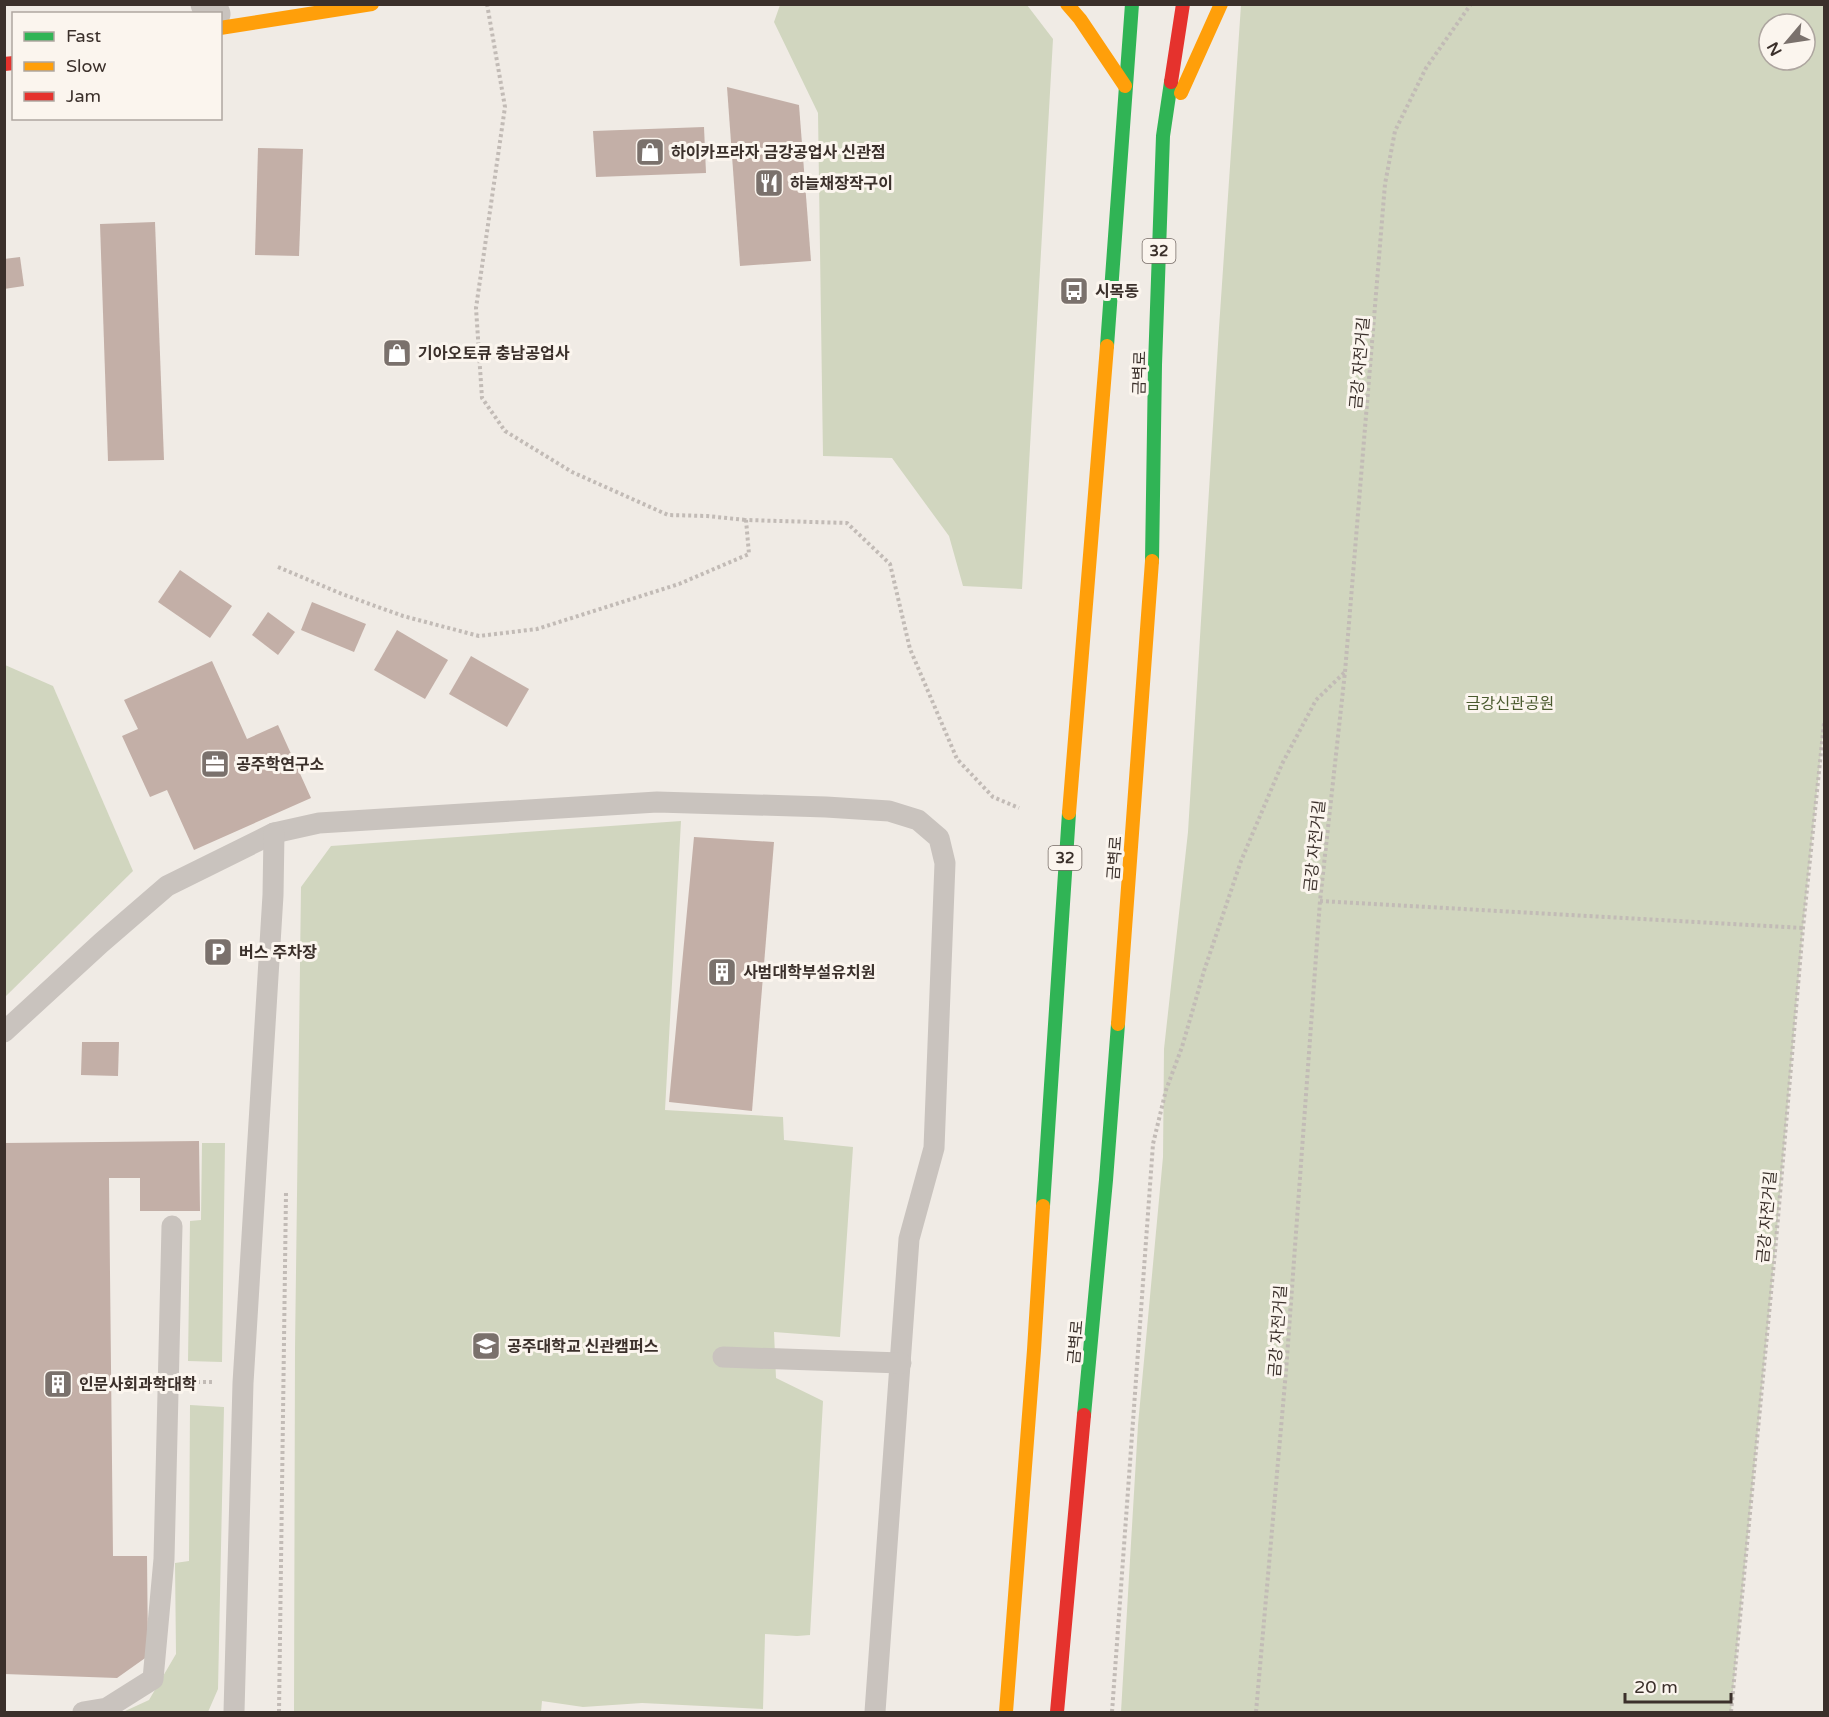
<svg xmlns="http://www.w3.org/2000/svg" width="1829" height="1717" font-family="'Varela Round','Noto Sans KR',sans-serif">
	<rect width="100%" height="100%" fill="#f0ebe5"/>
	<g fill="#d1d6bf" fill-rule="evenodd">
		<polygon points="780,5 1027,5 1053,39 1022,589 963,586 949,536 892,458 823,456 818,113 774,22"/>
		<path d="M1241,5H1824V723L1803,928L1776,1241L1731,1712H1121L1138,1425L1163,1157L1164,1049L1188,832L1219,328ZM1769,24H1805V60H1769Z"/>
		<polygon points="5,665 53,686 133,871 5,997"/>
		<polygon points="681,821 665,1110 783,1117 784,1140 853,1147 840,1337 774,1332 776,1378 823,1401 810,1635 797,1636 765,1634 763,1709 642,1703 583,1707 542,1701 541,1712 294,1712 295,1349 301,887 331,846"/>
		<polygon points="202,1143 225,1143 222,1362 188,1361 190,1221 201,1220"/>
		<polygon points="190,1405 224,1407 218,1689 208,1712 123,1712 149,1700 176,1654 175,1563 189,1561"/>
	</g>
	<g fill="#c3afa7">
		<polygon points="727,87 799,105 811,261 740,266"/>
		<polygon points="704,127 706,173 596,177 593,131"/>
		<polygon points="258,148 303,149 299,256 255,255"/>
		<polygon points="155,222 164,460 108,461 100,224"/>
		<polygon points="20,257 24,286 4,289 4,259"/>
		<polygon points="180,570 232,606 210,638 158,602"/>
		<polygon points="312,602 366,624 354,652 301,630"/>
		<polygon points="268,612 295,632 278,655 252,635"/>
		<polygon points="397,630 448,660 425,699 374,670"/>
		<polygon points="471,656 529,689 507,727 449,694"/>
		<polygon points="212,661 247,739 278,725 311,798 194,850 167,790 150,797 122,736 138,729 124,700"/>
		<polygon points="694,837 774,842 752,1111 669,1102"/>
		<polygon points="82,1042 119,1042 118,1076 81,1075"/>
		<polygon points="199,1141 200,1211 140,1211 140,1178 109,1178 113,1556 147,1556 148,1656 117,1678 4,1674 4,1143"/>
	</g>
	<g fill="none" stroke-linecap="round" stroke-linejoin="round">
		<g stroke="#c2bbb6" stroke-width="4" stroke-dasharray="3 3" stroke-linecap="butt">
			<polyline points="487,4 505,107 476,308 482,398 505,431 572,472 668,515 707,516 746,520"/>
			<polyline points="278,567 342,594 403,616 479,636 537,629 679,584 749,554 746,520 847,523 890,564 910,649 957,759 993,797 1019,808"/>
			<polyline points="1320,901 1803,928"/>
			<polyline points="197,1382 214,1382"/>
			<polyline points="279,1712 286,1193"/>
			<polyline points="1112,1712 1153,1144 1166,1090 1182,1047 1204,971 1241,861 1282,764 1316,700 1345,672"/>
			<polyline points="1256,1712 1286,1371 1320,901 1345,672 1385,184 1395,131 1426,68 1471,4"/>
			<polyline points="1731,1712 1776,1241 1803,928 1824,723"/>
		</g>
		<g stroke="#c9c3be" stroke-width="21">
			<polyline points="4,1032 101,943 167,886 274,833 319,823 657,802 826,807 889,811 918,820 939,838 945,863 934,1148 909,1239 875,1712"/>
			<polyline points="723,1357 901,1363"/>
			<polyline points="83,1712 107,1708 153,1679 164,1559 172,1226"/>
			<polyline points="234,1712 243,1383 273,895 274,833"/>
		</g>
		<polyline stroke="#c9c3be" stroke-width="33" points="207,4 214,14"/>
		<g stroke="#30b455" stroke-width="14">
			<polyline points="1107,346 1132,4"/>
			<polyline points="1152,561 1155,365 1163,136 1171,82"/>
			<polyline points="1043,1206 1069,813"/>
			<polyline points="1084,1415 1106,1180 1118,1024"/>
		</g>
		<g stroke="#ff9f0a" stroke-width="14">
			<polyline points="1067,4 1080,19 1125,86"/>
			<polyline points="220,28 372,4"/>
			<polyline points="1181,93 1221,4"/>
			<polyline points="1069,813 1107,346"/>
			<polyline points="1118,1024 1152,561"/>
			<polyline points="1006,1712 1034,1350 1043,1206"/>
		</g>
		<g stroke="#e5322d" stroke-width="14">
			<polyline points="4,64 14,63"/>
			<polyline points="1171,82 1183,4"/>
			<polyline points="1057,1712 1084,1415"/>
		</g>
	</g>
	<defs>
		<g id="shop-square" transform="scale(1.5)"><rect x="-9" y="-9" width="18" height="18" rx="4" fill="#7a716c" stroke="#fbf5ee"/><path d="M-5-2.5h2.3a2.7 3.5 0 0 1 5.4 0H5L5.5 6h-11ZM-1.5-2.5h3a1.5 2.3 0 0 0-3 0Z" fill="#fff"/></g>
		<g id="restaurant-square" transform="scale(1.5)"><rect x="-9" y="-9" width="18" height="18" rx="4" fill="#7a716c" stroke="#fbf5ee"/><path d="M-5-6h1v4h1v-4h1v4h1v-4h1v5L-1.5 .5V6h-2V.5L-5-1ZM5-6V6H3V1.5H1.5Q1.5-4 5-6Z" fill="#fff"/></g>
		<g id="bus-square" transform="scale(1.5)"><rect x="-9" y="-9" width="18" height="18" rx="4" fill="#7a716c" stroke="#fbf5ee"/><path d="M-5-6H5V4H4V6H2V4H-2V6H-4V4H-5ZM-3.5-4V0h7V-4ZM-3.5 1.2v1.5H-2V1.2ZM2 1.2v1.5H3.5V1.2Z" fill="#fff"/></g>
		<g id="office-square" transform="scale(1.5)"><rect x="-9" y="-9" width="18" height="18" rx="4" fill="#7a716c" stroke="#fbf5ee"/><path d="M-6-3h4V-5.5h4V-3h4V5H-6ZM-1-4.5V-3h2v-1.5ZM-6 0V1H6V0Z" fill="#fff"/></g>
		<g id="parking-square" transform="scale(1.5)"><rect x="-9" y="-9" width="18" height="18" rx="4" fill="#7a716c" stroke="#fbf5ee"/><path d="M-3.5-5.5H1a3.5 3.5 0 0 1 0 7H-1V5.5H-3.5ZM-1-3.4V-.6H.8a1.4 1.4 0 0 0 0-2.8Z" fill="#fff"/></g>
		<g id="building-square" transform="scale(1.5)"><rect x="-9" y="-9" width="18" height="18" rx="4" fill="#7a716c" stroke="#fbf5ee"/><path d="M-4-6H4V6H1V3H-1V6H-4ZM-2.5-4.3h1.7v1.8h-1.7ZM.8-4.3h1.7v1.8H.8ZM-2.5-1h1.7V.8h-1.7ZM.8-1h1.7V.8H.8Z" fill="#fff"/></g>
		<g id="university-square" transform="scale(1.5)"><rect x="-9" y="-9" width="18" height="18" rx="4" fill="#7a716c" stroke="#fbf5ee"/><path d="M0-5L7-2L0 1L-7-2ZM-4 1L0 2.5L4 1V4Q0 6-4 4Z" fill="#fff"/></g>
	</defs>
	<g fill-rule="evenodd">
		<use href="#shop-square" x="650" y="152"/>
		<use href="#restaurant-square" x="769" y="183"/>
		<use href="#bus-square" x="1074" y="291"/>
		<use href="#shop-square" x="397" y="353"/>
		<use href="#office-square" x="215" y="764"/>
		<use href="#parking-square" x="218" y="952"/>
		<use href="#building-square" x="722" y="972"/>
		<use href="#university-square" x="486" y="1346"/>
		<use href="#building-square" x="58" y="1384"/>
	</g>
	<g text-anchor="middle" stroke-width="6" stroke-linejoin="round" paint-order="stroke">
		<g fill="#fbf5ee" stroke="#756b66" stroke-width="1.5">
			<rect x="1142.5" y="239" width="33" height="24" rx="4.5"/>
			<rect x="1048.5" y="846" width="33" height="24" rx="4.5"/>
		</g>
		<g font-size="15" font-weight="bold" fill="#3b302b">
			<text x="1159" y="256">32</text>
			<text x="1065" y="863">32</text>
		</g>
		<g font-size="16" font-weight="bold" fill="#3b302b" stroke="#fbf5ee" text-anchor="start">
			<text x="671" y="158">하이카프라자 금강공업사 신관점</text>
			<text x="790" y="189">하늘채장작구이</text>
			<text x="1095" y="297">시목동</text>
			<text x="418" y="359">기아오토큐 충남공업사</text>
			<text x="236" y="770">공주학연구소</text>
			<text x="239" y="958">버스 주차장</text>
			<text x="743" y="978">사범대학부설유치원</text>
			<text x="507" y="1352">공주대학교 신관캠퍼스</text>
			<text x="79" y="1390">인문사회과학대학</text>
		</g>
		<g font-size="16" fill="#3b302b" stroke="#fbf5ee">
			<text transform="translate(1359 363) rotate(-85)" y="6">금강 자전거길</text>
			<text transform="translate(1139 373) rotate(-89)" y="6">금벽로</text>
			<text transform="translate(1314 846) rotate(-84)" y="6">금강 자전거길</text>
			<text transform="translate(1114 858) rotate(-86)" y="6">금벽로</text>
			<text transform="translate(1766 1217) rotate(-85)" y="6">금강 자전거길</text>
			<text transform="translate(1277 1331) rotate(-86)" y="6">금강 자전거길</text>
			<text transform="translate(1075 1342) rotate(-85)" y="6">금벽로</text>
		</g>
		<g font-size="16" fill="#4a5a2e" stroke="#fbf5ee">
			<text x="1510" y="709">금강신관공원</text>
		</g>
	</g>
	<rect width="1829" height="1717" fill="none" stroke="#3b302b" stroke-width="12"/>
	<rect x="12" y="12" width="210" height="108" fill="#fbf5ee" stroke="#aea6a0" stroke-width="1.5"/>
	<rect x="24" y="32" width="30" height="9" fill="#30b455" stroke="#aea6a0" stroke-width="1.5"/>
	<text x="66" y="42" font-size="18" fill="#3b302b">Fast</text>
	<rect x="24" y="62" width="30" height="9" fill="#ff9f0a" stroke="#aea6a0" stroke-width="1.5"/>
	<text x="66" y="72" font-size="18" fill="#3b302b">Slow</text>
	<rect x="24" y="92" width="30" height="9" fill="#e5322d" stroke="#aea6a0" stroke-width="1.5"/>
	<text x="66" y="102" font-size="18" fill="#3b302b">Jam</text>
	<g transform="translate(1787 42) rotate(241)"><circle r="28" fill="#fbf5ee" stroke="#aea6a0" stroke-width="1.5"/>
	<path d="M0-4.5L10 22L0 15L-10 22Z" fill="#7a716c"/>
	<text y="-9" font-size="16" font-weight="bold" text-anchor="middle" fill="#3b302b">N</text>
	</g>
	<path d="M1625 1693v9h106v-9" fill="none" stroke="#3b302b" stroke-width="3"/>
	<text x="1634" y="1693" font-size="18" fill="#3b302b" stroke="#fbf5ee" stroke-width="4.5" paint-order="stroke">20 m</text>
</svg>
